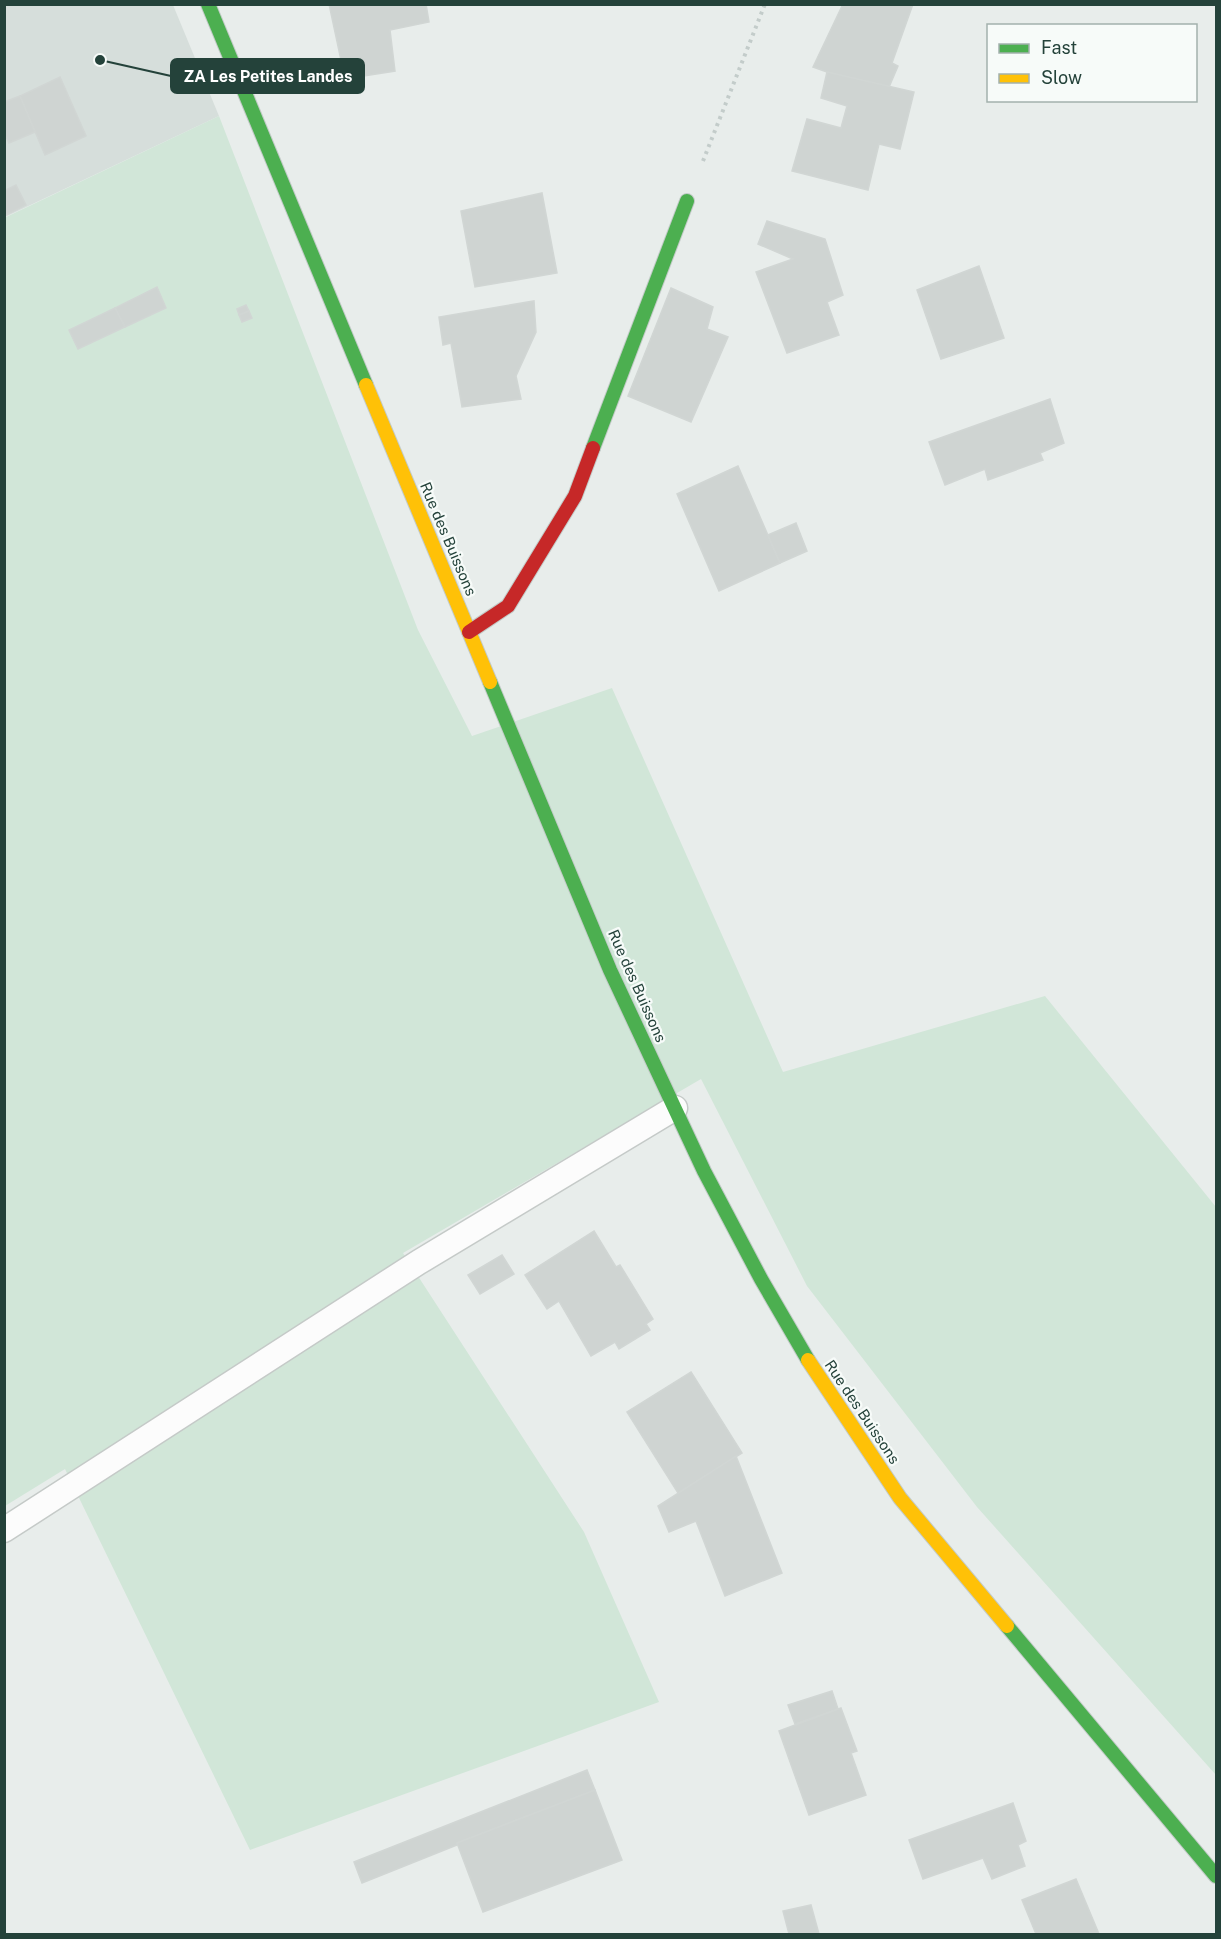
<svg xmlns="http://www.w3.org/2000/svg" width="1221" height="1939" font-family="'Public Sans',sans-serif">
	<rect width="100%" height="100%" fill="#e8edeb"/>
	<polygon fill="#d6dedb" points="4,5 173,5 219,116 5,217"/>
	<polygon fill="#d1e6d8" points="219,116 418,630 472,736 612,688 783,1072 1045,996 1216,1207 1216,1775 977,1507 807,1286 701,1079 403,1253 584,1532 659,1702 250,1850 65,1469 5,1506 4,218"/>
	<g fill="#cfd4d2" stroke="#d1d6d4" stroke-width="1.5">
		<polygon points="329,4 426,4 429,22 390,30 395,71 345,79"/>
		<polygon points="843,4 913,4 892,63 898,66 889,87 827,72 813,67"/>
		<polygon points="827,72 914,92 900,149 879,144 868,190 792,171 807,119 841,128 847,106 821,98"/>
		<polygon points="60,77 86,136 45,155 20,96"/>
		<polygon points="20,96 35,132 9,143 4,132 4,102"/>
		<polygon points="16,185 26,205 4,216 4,191"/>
		<polygon points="542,193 557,273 475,287 461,211"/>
		<polygon points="767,221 825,239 843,295 827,302 839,335 787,353 756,272 793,259 758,244"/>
		<polygon points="979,266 1004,338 941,359 917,290"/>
		<polygon points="157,287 166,308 125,327 115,308"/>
		<polygon points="671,288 713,307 707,329 728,337 691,422 628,396"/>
		<polygon points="534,301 536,332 516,376 521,399 462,407 451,343 443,345 439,317"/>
		<polygon points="246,305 249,311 239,315 237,309"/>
		<polygon points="115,308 125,327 78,349 69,330"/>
		<polygon points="249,311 252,318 242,322 239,315"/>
		<polygon points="1050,399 1064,443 1040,453 1043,460 988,480 985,469 945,485 929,442"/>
		<polygon points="738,466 780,563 719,591 677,494"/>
		<polygon points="796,523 807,551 780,563 768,535"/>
		<polygon points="594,1231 616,1267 620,1265 653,1319 646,1324 650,1330 619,1349 615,1342 591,1356 559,1301 547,1309 525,1275"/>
		<polygon points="502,1255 514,1274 480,1294 468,1275"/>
		<polygon points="691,1372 742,1453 678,1493 627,1412"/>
		<polygon points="736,1456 782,1573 725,1596 696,1521 669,1532 658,1506"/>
		<polygon points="832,1691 838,1709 795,1724 788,1705"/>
		<polygon points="841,1708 857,1751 851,1753 866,1795 809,1815 779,1731"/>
		<polygon points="587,1770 595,1790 457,1843 457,1845 362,1883 354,1862"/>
		<polygon points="595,1790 622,1860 483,1912 457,1843"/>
		<polygon points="1013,1803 1026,1841 1018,1845 1025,1866 992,1879 983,1858 923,1879 909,1840"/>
		<polygon points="1076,1879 1099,1934 1036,1934 1022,1900"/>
		<polygon points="811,1905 819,1934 789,1934 783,1911"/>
	</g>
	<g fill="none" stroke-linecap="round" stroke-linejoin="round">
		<g stroke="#c5cac8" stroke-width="27">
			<polyline id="lane" points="4,1530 419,1262 675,1108"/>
		</g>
		<g stroke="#c3cbc8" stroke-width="16">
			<g id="fast">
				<polyline points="208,4 366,385"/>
				<polyline points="593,448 687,201"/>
				<polyline points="490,682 610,970 704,1171 761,1279 808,1360"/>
				<polyline points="1007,1626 1216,1876"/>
			</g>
		</g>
		<g stroke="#c3cbc8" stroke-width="16">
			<g id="slow">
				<polyline points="366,385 490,682"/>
				<polyline points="808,1360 900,1498 1007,1626"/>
			</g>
		</g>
		<g stroke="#c3cbc8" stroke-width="16">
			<polyline id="jam" points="469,632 508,606 575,496 593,448"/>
		</g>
		<polyline stroke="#c3ccca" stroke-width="4" stroke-dasharray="3 4.5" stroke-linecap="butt" points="703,161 765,4"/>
		<use href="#lane" stroke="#fcfcfc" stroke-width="24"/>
		<use href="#fast" stroke="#4caf50" stroke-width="14"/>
		<use href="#slow" stroke="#ffc107" stroke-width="14"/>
		<use href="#jam" stroke="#c62828" stroke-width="14"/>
	</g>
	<g text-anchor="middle" stroke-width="4.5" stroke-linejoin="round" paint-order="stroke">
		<g font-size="15" fill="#24423a" stroke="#f7fbf9">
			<text transform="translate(448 539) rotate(67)" y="5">Rue des Buissons</text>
			<text transform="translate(637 986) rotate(66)" y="5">Rue des Buissons</text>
			<text transform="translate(862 1412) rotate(56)" y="5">Rue des Buissons</text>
		</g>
	</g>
	<path fill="none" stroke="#24423a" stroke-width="2" d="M100 60L171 76"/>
	<circle fill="#24423a" stroke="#f7fbf9" stroke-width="2" cx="100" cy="60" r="6"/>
	<rect fill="#24423a" stroke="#24423a" stroke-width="2" x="171" y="59" width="193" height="34" rx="6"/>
	<g font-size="16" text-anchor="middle" font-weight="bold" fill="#fff">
		<text x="268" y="82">ZA Les Petites Landes</text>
	</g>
	<rect width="1221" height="1939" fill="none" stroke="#24423a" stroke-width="12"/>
	<rect x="987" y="24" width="210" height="78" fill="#f7fbf9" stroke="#a3b1ad" stroke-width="1.5"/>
	<rect x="999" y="44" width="30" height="9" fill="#4caf50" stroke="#a3b1ad" stroke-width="1.5"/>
	<text x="1041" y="54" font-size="18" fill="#24423a">Fast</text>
	<rect x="999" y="74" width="30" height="9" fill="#ffc107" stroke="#a3b1ad" stroke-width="1.5"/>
	<text x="1041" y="84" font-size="18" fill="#24423a">Slow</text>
</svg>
